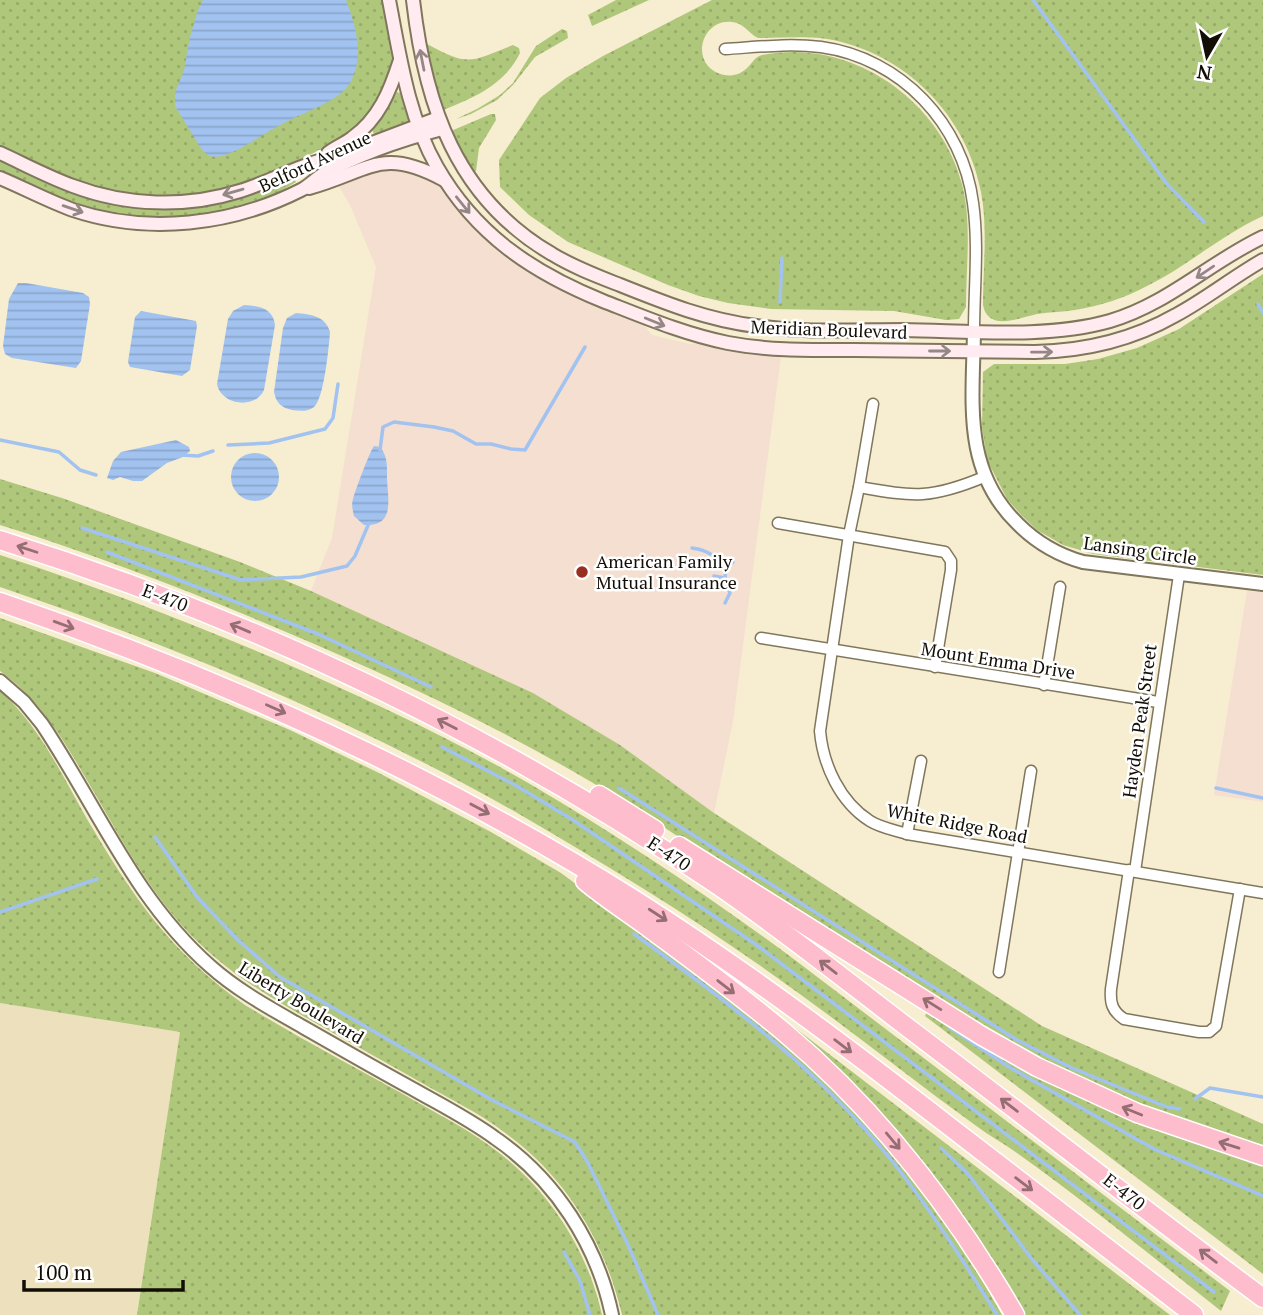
<svg xmlns="http://www.w3.org/2000/svg" width="1263" height="1315" font-family="'PT Serif',serif">
	<defs>
		<pattern id="grass-dots" width="8" height="8" patternUnits="userSpaceOnUse" patternTransform="scale(1.75)"><rect width="8" height="8" fill="#afc77b"/><path d="M2 2h.1M6 6h.1" fill="none" stroke="#96aa69" stroke-width="1.8" stroke-linecap="round"/></pattern>
		<pattern id="water-rules" width="6" height="5" patternUnits="userSpaceOnUse" patternTransform="scale(1.75)"><rect width="6" height="5" fill="#a2c3f0"/><path d="M0 2.5h6" fill="none" stroke="#8aa6cc"/></pattern>
	</defs>
	<rect width="100%" height="100%" fill="#f7edd0"/>
	<g fill="#f4dfd1">
		<polygon points="391,167 428,177 438,184 485,238 520,267 567,293 644,325 652,335 690,344 697,343 752,353 781,356 733,721 714,813 620,745 533,693 311,591 332,538 376,267 350,205 337,183"/>
		<polygon points="1247,591 1263,592 1263,802 1214,795"/>
	</g>
	<polygon fill="#ede0bc" points="0,1003 180,1032 137,1315 0,1315"/>
	<g fill="url(#grass-dots)">
		<path d="M0,0H383C388,23 397,50 391,73C388,84 374,112 366,120C348,138 325,147 303,158C249,184 195,201 134,195C86,189 43,167 0,146Z"/>
		<polygon points="616,0 649,0 592,26 588,15"/>
		<path d="M712,0H1263V216C1221,235 1188,266 1147,286C1125,298 1100,306 1075,310C1062,312 1050,312 1037,314C1019,318 988,332 983,305C983,268 988,229 981,192C967,116 905,52 827,39C804,36 781,38 758,38C748,33 744,23 732,22C708,19 693,48 708,66C718,77 735,79 746,69C752,64 754,57 762,55C850,37 940,99 962,184C972,223 966,267 966,307L959,319L946,320L894,311L771,309L728,303L699,296L668,285L568,242L529,215L500,187L499,160L540,98L566,78L603,56Z"/>
		<polygon points="562,29 567,31 568,38 535,57 513,85 497,100 471,114 456,119 477,109 500,95 513,83 536,46"/>
		<path d="M427,44C469,67 470,62 513,45L519,48L520,53C505,84 474,98 443,110L441,108L430,70Z"/>
		<polygon points="397,92 400,93 410,122 374,134 372,130 385,113"/>
		<polygon points="491,114 495,114 496,120 479,148 476,171 474,173 456,145 451,131"/>
		<path d="M0,159L108,202L257,191L294,177L296,182C236,221 152,228 84,207C55,198 28,184 0,171Z"/>
		<polygon points="1263,274 1263,575 1093,554 1063,545 1037,530 1022,516 1007,499 987,460 982,427 983,372 994,364 1065,364 1098,359 1137,348 1179,329"/>
		<path d="M0,479L62,498L240,562L311,591L533,693L620,745L714,813L1042,1026L1263,1124V1145L1142,1105L1103,1090L1027,1054L695,848C575,765 446,701 312,643C210,599 106,558 0,525Z"/>
		<path d="M0,555C93,585 183,620 273,658C360,696 447,736 530,784C622,838 710,897 795,960L1230,1291L1221,1311C1154,1258 1087,1203 1017,1153C1003,1143 988,1135 975,1125C915,1082 857,1035 797,992C708,927 614,869 519,814C354,720 179,648 0,587Z"/>
		<path d="M0,618L155,673L290,730L379,773L491,832L561,873L755,1017L830,1083L907,1169L964,1248L1002,1315H622C605,1242 566,1176 504,1132C479,1113 450,1099 422,1083C385,1062 349,1042 312,1021C271,998 232,975 199,943C151,897 121,838 88,782C63,739 40,700 0,671Z"/>
		<path d="M0,691C39,725 62,775 87,819C133,897 170,952 245,1005C296,1036 350,1065 403,1094C435,1113 469,1129 498,1152C550,1192 588,1251 602,1315H137L180,1032L0,1003Z"/>
		<polygon points="928,1009 1143,1123 1183,1138 1263,1164 1263,1274 925,1016"/>
		<polygon points="782,1018 1170,1315 1023,1315 1009,1290 778,1020"/>
	</g>
	<g fill="url(#water-rules)">
		<path d="M203,0H346C356,27 365,56 350,83C340,101 304,112 286,122C265,132 247,147 225,155C219,157 215,157 209,156L202,150L175,106V93L184,70L190,37L198,10Z"/>
		<polygon points="18,283 26,283 83,293 89,297 90,304 81,361 76,368 12,358 5,354 3,346 9,299"/>
		<path d="M244,305C259,306 273,308 275,325L264,390C255,410 221,405 217,384L228,319L233,311Z"/>
		<polygon points="141,311 196,321 197,326 190,370 182,376 130,367 128,362 135,317"/>
		<path d="M296,313C310,314 326,316 330,332C329,346 324,399 314,407C308,412 299,411 292,410C282,408 276,403 274,392L283,328L287,318Z"/>
		<polygon points="176,440 189,447 190,451 183,457 167,463 142,481 133,481 120,477 113,480 107,478 113,461 121,452"/>
		<path d="M374,446L380,447C388,457 387,466 387,479C388,500 395,527 364,525L354,516C353,511 351,505 353,499C355,491 370,451 374,446Z"/>
		<circle cx="255" cy="477" r="24"/>
	</g>
	<g fill="none" stroke-linecap="round" stroke-linejoin="round">
		<g stroke="#a2c3f0" stroke-width="3.5">
			<polyline points="1033,0 1167,184 1204,222"/>
			<polyline points="780,302 782,258"/>
			<polyline points="1258,304 1263,313"/>
			<polyline points="0,440 59,452 80,470 96,475"/>
			<polyline points="228,445 269,443 325,429 333,418 338,384"/>
			<polyline points="380,450 383,427 394,422 434,427 453,431 476,444 491,444 511,449 525,450 585,347"/>
			<polyline points="181,455 198,456 213,451"/>
			<polyline points="82,528 241,580 301,577 347,566 355,556 369,523"/>
			<path d="M692,548C708,550 716,556 726,570"/>
			<polyline points="107,552 318,634 431,687"/>
			<polyline points="714,576 725,578"/>
			<path d="M725,603L730,593C725,581 721,570 733,562"/>
			<polyline points="442,747 515,785 573,820 758,946 1214,1292"/>
			<polyline points="619,788 1017,1040 1072,1068 1167,1107 1180,1109"/>
			<polyline points="1216,788 1263,798"/>
			<polyline points="155,837 197,897 238,940 280,977 492,1100 575,1142 588,1163 629,1247 658,1315"/>
			<polyline points="0,912 97,879"/>
			<path d="M634,934C727,1001 820,1071 892,1161C931,1210 964,1262 997,1315"/>
			<polyline points="949,1027 1009,1067 1154,1149 1263,1196"/>
			<polyline points="1195,1099 1210,1088 1263,1097"/>
			<polyline points="941,1148 968,1174 1031,1258 1080,1315"/>
			<polyline points="564,1252 580,1281 590,1315"/>
		</g>
		<g stroke="#7f765c" stroke-width="13">
			<g id="minor">
				<path d="M725,49C757,47 789,43 821,47C901,58 963,124 973,203C979,245 974,289 974,331"/>
				<path d="M873,404L859,487L849,535L820,731C823,765 840,802 870,821C881,828 895,830 907,834L1263,893"/>
				<path d="M859,487C915,497 931,499 984,477"/>
				<polyline points="778,523 945,552 951,561 951,570 935,667"/>
				<polyline points="761,638 1158,702"/>
				<polyline points="1044,685 1060,587"/>
				<polyline points="907,834 921,761"/>
				<path d="M1129,870L1111,989C1110,1003 1112,1011 1124,1019L1199,1032H1209L1216,1026L1240,889"/>
				<polyline points="1135,871 1179,575"/>
				<polyline points="999,972 1031,771"/>
			</g>
		</g>
		<g stroke="#7f765c" stroke-width="16">
			<g id="tertiary">
				<path d="M974,331C973,402 962,470 1018,524C1036,542 1058,555 1083,562L1263,584"/>
				<path d="M0,681L24,702L42,724C97,806 134,899 210,966C238,991 270,1008 303,1027C340,1048 376,1069 413,1089C441,1105 469,1119 495,1138C555,1179 597,1244 612,1315"/>
			</g>
		</g>
		<g stroke="#7f765c" stroke-width="16">
			<g id="secondary">
				<path d="M389,0C400,57 408,116 437,167C476,235 532,272 603,301C644,317 684,334 728,343C770,351 813,350 855,350C915,351 975,351 1035,352C1085,351 1132,340 1176,315C1206,299 1233,277 1263,260"/>
				<path d="M413,0C425,105 456,198 552,254C573,267 597,276 620,285C665,303 707,320 756,326C805,333 855,330 904,330C971,331 1046,339 1110,321C1168,304 1210,262 1263,237"/>
				<path d="M0,153C24,164 48,177 73,186C126,206 186,208 240,191C272,181 303,163 335,157L438,118"/>
				<path d="M328,153C336,147 344,144 352,138C379,119 390,91 400,60"/>
				<path d="M0,178C24,188 48,201 73,210C148,235 232,225 301,190C309,186 315,179 323,174C358,155 404,139 442,129"/>
				<path d="M309,188C370,171 381,146 444,180"/>
			</g>
		</g>
		<g stroke="#fff" stroke-width="21">
			<g id="motorway">
				<path d="M0,540C254,619 496,735 716,884C782,929 844,979 907,1027C1026,1117 1143,1209 1263,1298"/>
				<path d="M0,602C222,678 436,775 635,900C744,969 847,1047 949,1126C1030,1189 1112,1252 1194,1315"/>
				<polyline points="599,795 655,830"/>
				<polyline points="679,846 982,1036 1037,1067 1137,1113 1263,1156"/>
				<path d="M585,881C606,899 631,914 653,931C698,964 742,997 784,1032C877,1110 954,1210 1015,1315"/>
			</g>
		</g>
		<use href="#minor" stroke="#fff" stroke-width="10"/>
		<use href="#tertiary" stroke="#fff" stroke-width="12"/>
		<use href="#secondary" stroke="#ffebf0" stroke-width="12"/>
		<use href="#motorway" stroke="#febdcc" stroke-width="18"/>
	</g>
	<defs><path id="oneway-shaft" d="M-6 0H5M1.5-3L5.5 0L1.5 3" fill="none" stroke-width="1.6" stroke-linecap="round" stroke-linejoin="round" transform="scale(1.75)"/></defs>
	<g stroke="#948886">
		<use href="#oneway-shaft" transform="translate(422 60) rotate(-101)"/>
		<use href="#oneway-shaft" transform="translate(233 192) rotate(164)"/>
		<use href="#oneway-shaft" transform="translate(463 205) rotate(51)"/>
		<use href="#oneway-shaft" transform="translate(73 209) rotate(19)"/>
		<use href="#oneway-shaft" transform="translate(1205 272) rotate(146)"/>
		<use href="#oneway-shaft" transform="translate(655 322) rotate(22)"/>
		<use href="#oneway-shaft" transform="translate(940 351)"/>
		<use href="#oneway-shaft" transform="translate(1042 352) rotate(-1)"/>
	</g>
	<g stroke="#946e72">
		<use href="#oneway-shaft" transform="translate(27 549) rotate(-162)"/>
		<use href="#oneway-shaft" transform="translate(64 625) rotate(20)"/>
		<use href="#oneway-shaft" transform="translate(240 628) rotate(-157)"/>
		<use href="#oneway-shaft" transform="translate(276 709) rotate(24)"/>
		<use href="#oneway-shaft" transform="translate(447 724) rotate(-153)"/>
		<use href="#oneway-shaft" transform="translate(480 809) rotate(28)"/>
		<use href="#oneway-shaft" transform="translate(658 915) rotate(33)"/>
		<use href="#oneway-shaft" transform="translate(828 967) rotate(-142)"/>
		<use href="#oneway-shaft" transform="translate(726 987) rotate(38)"/>
		<use href="#oneway-shaft" transform="translate(932 1004) rotate(-148)"/>
		<use href="#oneway-shaft" transform="translate(843 1046) rotate(37)"/>
		<use href="#oneway-shaft" transform="translate(1009 1105) rotate(-143)"/>
		<use href="#oneway-shaft" transform="translate(1132 1111) rotate(-158)"/>
		<use href="#oneway-shaft" transform="translate(893 1141) rotate(50)"/>
		<use href="#oneway-shaft" transform="translate(1229 1145) rotate(-163)"/>
		<use href="#oneway-shaft" transform="translate(1024 1184) rotate(37)"/>
		<use href="#oneway-shaft" transform="translate(1208 1256) rotate(-143)"/>
	</g>
	<circle fill="#99301f" stroke="#fff" stroke-width="2.5" cx="582" cy="572" r="7"/>
	<g text-anchor="middle" stroke-width="5" stroke-linejoin="round" paint-order="stroke">
		<g font-size="18" fill="#120e05" stroke="#fff">
			<text transform="translate(315 162) rotate(-25)" y="6">Belford Avenue</text>
			<text transform="translate(829 330) rotate(2)" y="6">Meridian Boulevard</text>
			<text transform="translate(1140 551) rotate(8)" y="6">Lansing Circle</text>
			<text transform="translate(165 598) rotate(21)" y="6">E-470</text>
			<text transform="translate(998 661) rotate(9)" y="6">Mount Emma Drive</text>
			<text transform="translate(1140 721) rotate(-82)" y="6">Hayden Peak Street</text>
			<text transform="translate(957 824) rotate(11)" y="6">White Ridge Road</text>
			<text transform="translate(669 854) rotate(33)" y="6">E-470</text>
			<text transform="translate(301 1003) rotate(31)" y="6">Liberty Boulevard</text>
			<text transform="translate(1124 1192) rotate(38)" y="6">E-470</text>
		</g>
		<g font-size="18" fill="#120e05" stroke="#fff" text-anchor="start">
			<text x="596" y="568">American Family<tspan x="596" dy="21">Mutual Insurance</tspan></text>
		</g>
	</g>
	<g transform="translate(1207 56) rotate(189)" stroke="#ffffff" stroke-width="5" paint-order="stroke">
	<path d="M0-5L12 26L0 18L-12 26Z" fill="#120e05"/>
	<text y="-10" font-size="19" font-weight="bold" text-anchor="middle" fill="#120e05">N</text>
	</g>
	<path d="M24 1280v10h159v-10" fill="none" stroke="#120e05" stroke-width="3.5"/>
	<text x="35" y="1280" font-size="21" fill="#120e05" stroke="#ffffff" stroke-width="5" paint-order="stroke">100 m</text>
</svg>
